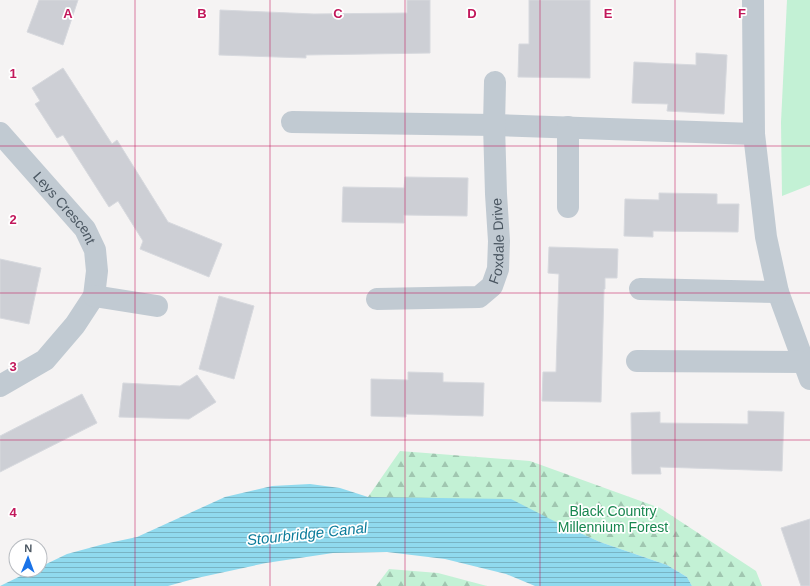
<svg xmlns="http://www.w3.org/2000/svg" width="810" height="586" font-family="Arial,sans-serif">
	<defs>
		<pattern id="forest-firs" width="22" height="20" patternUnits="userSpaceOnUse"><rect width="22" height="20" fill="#c3f1d5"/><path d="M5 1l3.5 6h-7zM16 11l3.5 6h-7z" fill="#a0c6b0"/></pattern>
		<pattern id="water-rules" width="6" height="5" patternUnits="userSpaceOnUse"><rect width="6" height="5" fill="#90daee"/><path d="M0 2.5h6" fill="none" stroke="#78b4c4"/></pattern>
	</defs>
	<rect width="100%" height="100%" fill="#f5f3f3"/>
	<polygon fill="#c3f1d5" points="787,0 810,0 810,185 782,196 781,122"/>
	<g fill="url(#forest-firs)">
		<polygon points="400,451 530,461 660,508 756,571 762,586 692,586 687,577 667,565 600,542 556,522 401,498 368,497"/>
		<polygon points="389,569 438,573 487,586 376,586"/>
	</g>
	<polygon fill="url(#water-rules)" points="310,484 340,488 368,497 511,499 556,522 600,542 667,565 687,577 692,586 535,586 506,574 445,559 387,552 333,553 266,563 197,578 168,586 0,586 33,570 40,570 40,567 67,554 104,544 137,537 225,497 272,486"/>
	<g fill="#cdcfd5" stroke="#d7d9de">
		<polygon points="39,0 78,0 63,45 27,32"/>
		<polygon points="407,0 430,0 430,53 306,55 306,58 219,55 220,10 314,14 407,13"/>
		<polygon points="529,0 590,0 590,78 518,77 519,44 529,44"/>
		<polygon points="696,53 727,55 724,114 667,111 668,104 632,103 634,62 696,65"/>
		<polygon points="63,68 112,144 117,140 168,222 222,244 209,277 140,249 143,241 118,201 109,207 63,135 57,138 35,104 40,101 32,88"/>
		<polygon points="405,177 468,178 467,216 404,215 404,223 342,222 343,187 404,188"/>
		<polygon points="659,193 717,194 717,204 739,204 738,232 653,231 653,237 624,236 625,199 659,200"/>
		<polygon points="549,247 618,249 617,278 605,278 605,289 604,289 601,402 542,401 543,372 556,372 559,274 548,273"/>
		<polygon points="0,259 41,268 29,324 0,318"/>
		<polygon points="219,296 254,306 234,379 199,369"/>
		<polygon points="408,372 443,373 443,382 484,383 483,416 406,414 406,417 371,416 371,379 408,380"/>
		<polygon points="197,375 216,402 189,419 119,417 123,383 180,386"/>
		<polygon points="82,394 97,423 0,472 0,436"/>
		<polygon points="748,411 784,412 782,471 660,467 661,474 632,474 631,413 660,412 660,423 748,424"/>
		<polygon points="810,519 810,586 801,586 781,528"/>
	</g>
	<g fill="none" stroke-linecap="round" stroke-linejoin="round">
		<g stroke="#c1cad2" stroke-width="22">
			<polyline points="753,0 754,134 766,237 778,292 810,379"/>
			<polyline points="292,122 494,125 754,134"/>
			<path id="s1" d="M0,133L85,229L95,250L97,271L94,296L75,325L45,360L0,386"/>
			<polyline points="568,207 568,127"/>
			<polyline points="640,289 778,292"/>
			<polyline points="94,296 157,306"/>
			<path id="s2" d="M377,299L479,297L492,286L498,269L499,241L496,194L494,125L495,82"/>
			<polyline points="637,361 803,362"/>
		</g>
	</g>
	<path fill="none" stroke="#c2185b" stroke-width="1" stroke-opacity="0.55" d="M135,0V586M270,0V586M405,0V586M540,0V586M675,0V586M0,146H810M0,293H810M0,440H810"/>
	<g text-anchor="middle" stroke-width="3.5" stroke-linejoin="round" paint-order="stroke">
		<g font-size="14" fill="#4a5661" stroke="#fff">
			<text dy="5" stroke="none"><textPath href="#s1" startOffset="99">Leys Crescent</textPath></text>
			<text dy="5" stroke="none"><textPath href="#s2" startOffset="165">Foxdale Drive</textPath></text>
		</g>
		<g font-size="14" fill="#17864f" stroke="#fff">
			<text x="613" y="516">Black Country<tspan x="613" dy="16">Millennium Forest</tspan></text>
		</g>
		<g font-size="15" font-style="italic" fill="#0c7c9b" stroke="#fff">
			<text transform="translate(307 534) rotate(-6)" y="5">Stourbridge Canal</text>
		</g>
	</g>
	<g font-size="13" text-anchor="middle" font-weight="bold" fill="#c2185b" stroke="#fff" stroke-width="3.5" stroke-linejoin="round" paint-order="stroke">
		<text x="68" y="18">A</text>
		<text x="202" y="18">B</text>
		<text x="338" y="18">C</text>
		<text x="472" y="18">D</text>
		<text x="608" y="18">E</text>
		<text x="742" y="18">F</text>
		<text x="13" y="78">1</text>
		<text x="13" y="224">2</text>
		<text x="13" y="371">3</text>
		<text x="13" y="517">4</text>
	</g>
	<g transform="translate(28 558) rotate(1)"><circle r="19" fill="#ffffff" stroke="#b7bbc0"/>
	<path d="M0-3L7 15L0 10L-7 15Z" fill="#1a73e8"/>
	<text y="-6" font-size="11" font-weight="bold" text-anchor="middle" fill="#4a5661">N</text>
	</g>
</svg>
